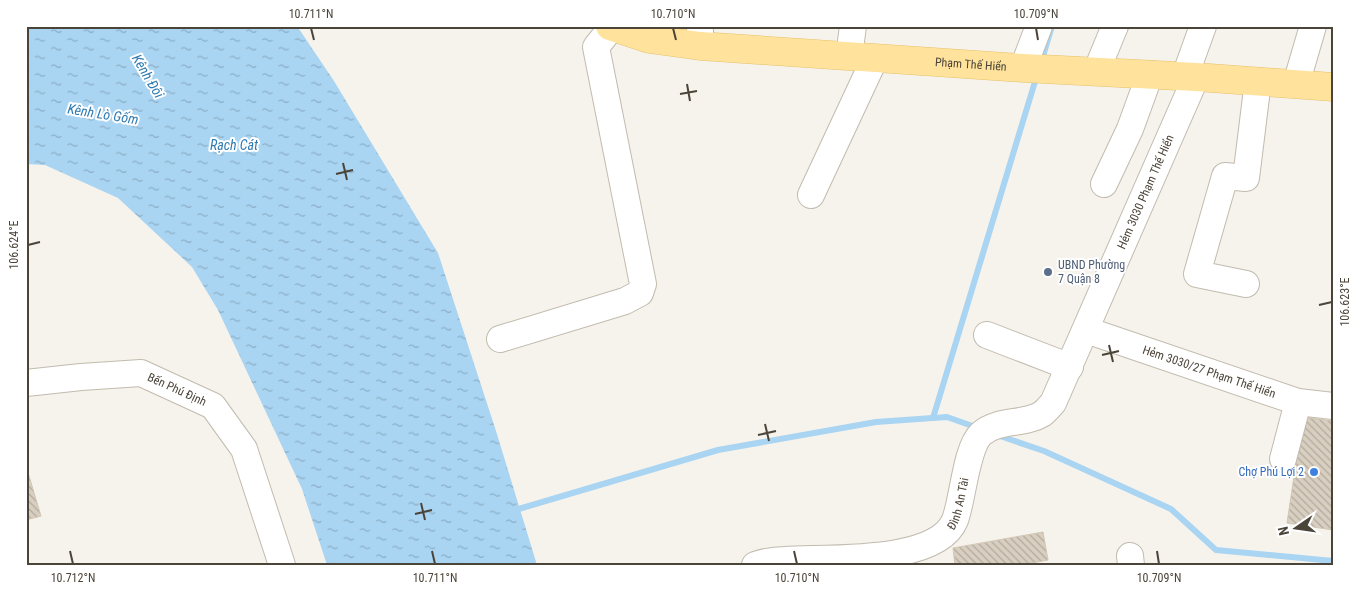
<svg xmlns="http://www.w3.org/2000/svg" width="1359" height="591" font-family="'Roboto Condensed',sans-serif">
	<defs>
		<pattern id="water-ripples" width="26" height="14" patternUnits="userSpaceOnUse" patternTransform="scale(1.25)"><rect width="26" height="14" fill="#a9d4f2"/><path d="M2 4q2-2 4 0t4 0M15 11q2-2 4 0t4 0" fill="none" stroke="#8caec5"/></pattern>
		<pattern id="building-back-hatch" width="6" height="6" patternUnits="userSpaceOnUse" patternTransform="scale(1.25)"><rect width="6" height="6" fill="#d8cfc1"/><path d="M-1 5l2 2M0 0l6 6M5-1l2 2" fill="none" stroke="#b1aa9e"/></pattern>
	</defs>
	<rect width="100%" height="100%" fill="#f6f3ec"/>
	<polygon fill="url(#water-ripples)" points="26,26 297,26 334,81 438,253 496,431 537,565 327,565 302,489 218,310 192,267 118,198 45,165 26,164"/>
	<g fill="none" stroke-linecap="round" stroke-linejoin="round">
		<g stroke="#a9d4f2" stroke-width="6">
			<polyline points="1041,63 1052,26"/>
			<polyline points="933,418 1037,75"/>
			<polyline points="997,435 1044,451 1171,509 1216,550 1333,561"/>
			<polyline points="512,511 718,450 876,422 947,417 978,428"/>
		</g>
	</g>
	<g fill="url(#building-back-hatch)" stroke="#d3c7b4">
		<polygon points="1303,417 1333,421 1333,530 1287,523"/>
		<polygon points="26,466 41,516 26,520"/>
		<polygon points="1043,532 1048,560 1021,565 955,565 953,548"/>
	</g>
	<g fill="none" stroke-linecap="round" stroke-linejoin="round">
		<g stroke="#c2bbae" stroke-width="28">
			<g id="minor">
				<polyline points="700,46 700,26"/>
				<polyline points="849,56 853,26"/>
				<polyline points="1023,68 1039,26"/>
				<polyline points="1096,72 1115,26"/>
				<polyline points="1185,76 1203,26"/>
				<polyline points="1296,84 1313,26"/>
				<polyline points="1104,184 1130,129 1150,74"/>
				<polyline points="811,195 875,58"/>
				<polyline points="1246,284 1197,274 1225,176 1246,178 1258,81"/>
				<path id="s1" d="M1086,330L1298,402L1333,406"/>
				<polyline points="987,335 1070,367"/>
				<polyline points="500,339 625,301 640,293 643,284 596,47 612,27"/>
				<path id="s2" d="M26,383L81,377L141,373L213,406L244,449L282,565"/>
				<polyline points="1283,459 1298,402"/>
				<polyline points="1130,556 1131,565"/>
				<path id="s3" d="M755,565C764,562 774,560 785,560C825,557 937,565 955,520C963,499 966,448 981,434C997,419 1024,425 1042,414C1046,411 1050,406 1053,403L1196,77"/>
			</g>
		</g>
		<g stroke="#e6c16a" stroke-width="29">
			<g id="major">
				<path id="s4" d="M610,26L649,39L700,46L1023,68L1196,77L1333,87"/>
			</g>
		</g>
		<use href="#minor" stroke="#fff" stroke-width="26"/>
		<use href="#major" stroke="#ffe39c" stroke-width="28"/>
	</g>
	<path fill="none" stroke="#4b4439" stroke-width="2" d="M311,28L314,40M673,28L676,40M1036,28L1038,40M687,84L690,101M680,94L697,91M343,163L347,180M336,174L353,170M28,245L40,242M1319,305L1332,302M1109,345L1113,362M1102,355L1119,351M765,424L769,441M758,435L776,431M421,503L425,520M415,514L432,510M70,551L73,564M432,551L435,564M794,551L797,564M1157,551L1159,564"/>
	<circle fill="#5c6f8a" stroke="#fff" stroke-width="2" cx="1048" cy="272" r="5"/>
	<circle fill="#3f7fe0" stroke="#fff" stroke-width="2" cx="1314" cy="472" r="5"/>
	<g text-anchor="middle" stroke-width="4" stroke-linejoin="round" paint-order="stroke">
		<g font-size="12" fill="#4b4439" stroke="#fff">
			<text dy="4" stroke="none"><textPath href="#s4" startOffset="364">Phạm Thế Hiển</textPath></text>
			<text dy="4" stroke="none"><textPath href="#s3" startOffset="614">Hẻm 3030 Phạm Thế Hiển</textPath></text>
			<text dy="4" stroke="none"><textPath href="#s1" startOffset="130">Hẻm 3030/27 Phạm Thế Hiển</textPath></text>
			<text dy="4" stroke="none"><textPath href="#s2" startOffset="155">Bến Phú Định</textPath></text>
			<text dy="4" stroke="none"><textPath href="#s3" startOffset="229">Đình An Tài</textPath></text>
		</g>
		<g font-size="12" fill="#4e5e75" stroke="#fff" text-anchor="start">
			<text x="1058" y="269">UBND Phường<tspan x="1058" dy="14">7 Quận 8</tspan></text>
		</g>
		<g font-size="12" fill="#366cbe" stroke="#fff" text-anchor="end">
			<text x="1304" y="476">Chợ Phú Lợi 2</text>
		</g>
		<g font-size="14" font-style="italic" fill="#2e7ab2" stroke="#fff">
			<text transform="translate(148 76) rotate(59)" y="5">Kênh Đôi</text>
			<text transform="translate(103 114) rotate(9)" y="5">Kênh Lò Gốm</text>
			<text x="234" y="150">Rạch Cát</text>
		</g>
	</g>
	<rect width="1359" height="591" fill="none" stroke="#ffffff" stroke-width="55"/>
	<g transform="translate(1296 528) rotate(257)" stroke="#ffffff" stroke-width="4" paint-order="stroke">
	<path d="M0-4L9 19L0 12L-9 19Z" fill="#4b4439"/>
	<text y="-8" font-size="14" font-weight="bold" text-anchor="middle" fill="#4b4439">N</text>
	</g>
	<rect x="28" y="28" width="1304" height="536" fill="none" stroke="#4b4439" stroke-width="2"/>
	<g font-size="12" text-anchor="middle" fill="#4b4439">
		<text x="311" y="18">10.711°N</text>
		<text x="673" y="18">10.710°N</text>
		<text x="1036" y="18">10.709°N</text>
		<text transform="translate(14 245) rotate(-90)" y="4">106.624°E</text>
		<text transform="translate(1345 302) rotate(-90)" y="4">106.623°E</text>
		<text x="73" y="582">10.712°N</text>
		<text x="435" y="582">10.711°N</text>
		<text x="797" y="582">10.710°N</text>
		<text x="1159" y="582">10.709°N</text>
	</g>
</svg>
